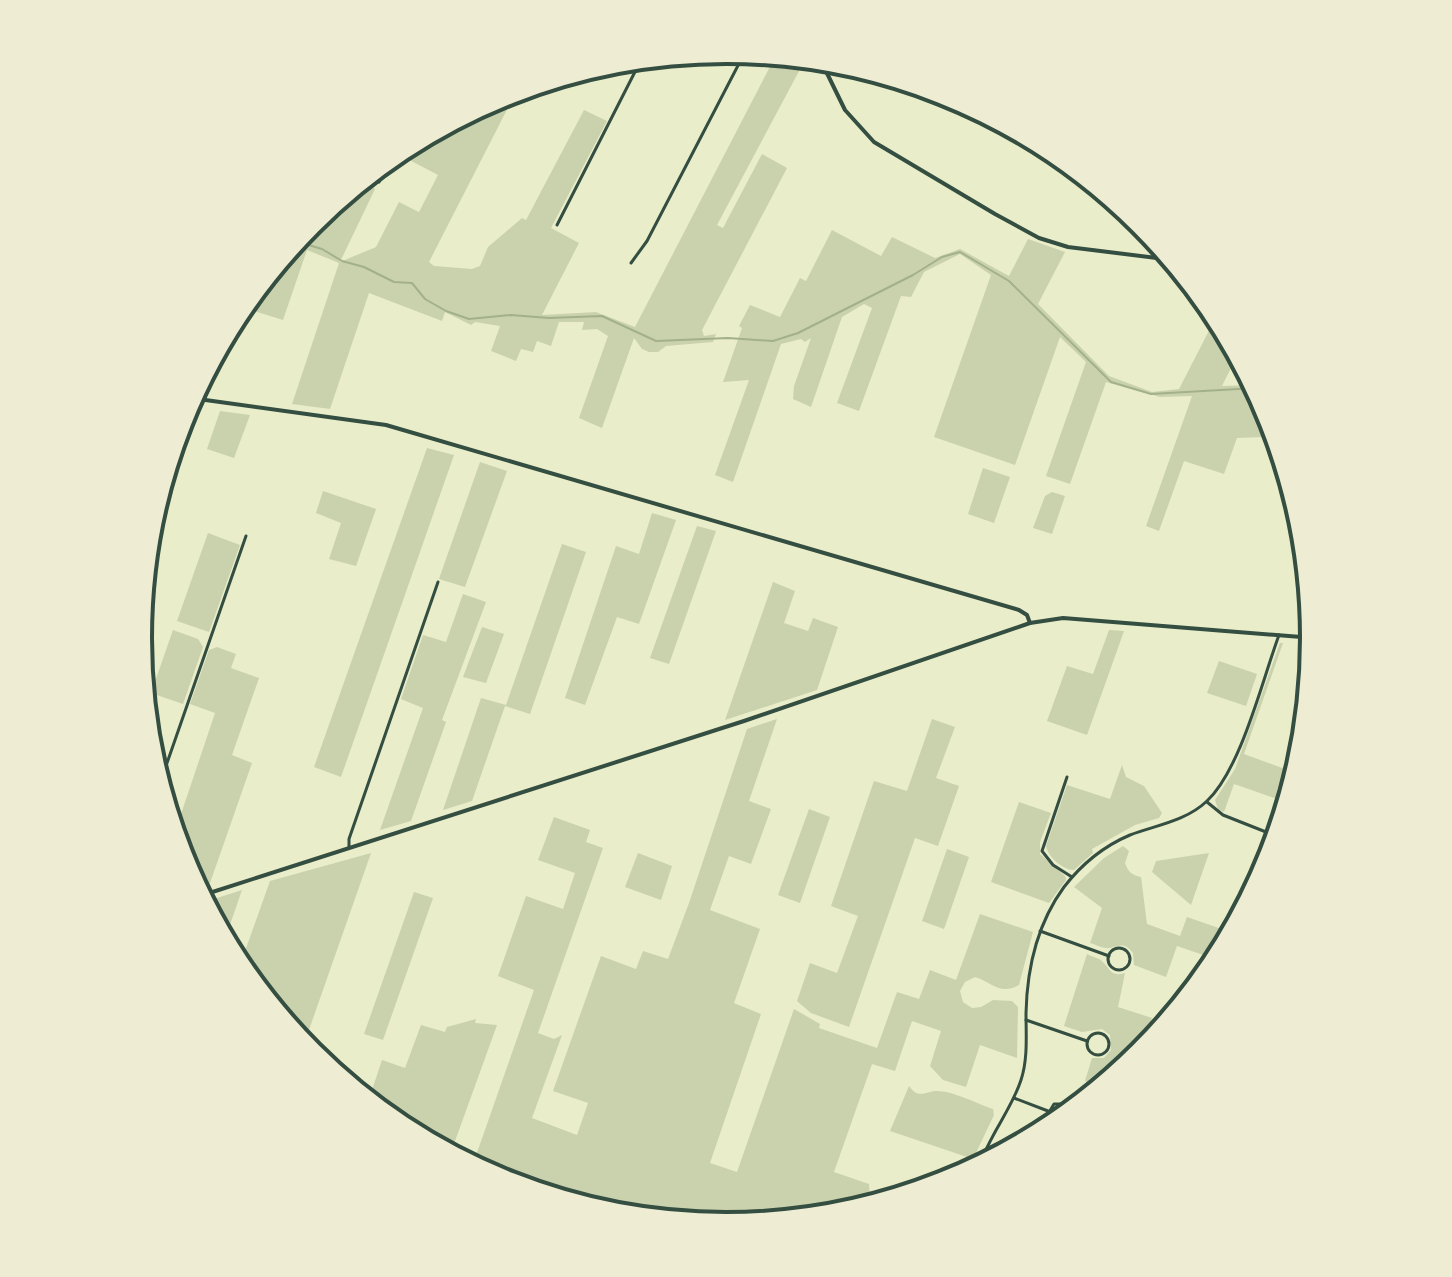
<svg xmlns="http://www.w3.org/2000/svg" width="1452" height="1277" font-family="'Source Sans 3',sans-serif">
	<rect width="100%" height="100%" fill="#e9edc9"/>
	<g fill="#cad2ad">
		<polygon points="776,55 806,58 717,225 723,228 762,154 787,168 702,330 704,336 716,334 713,342 666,346 658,352 649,352 642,349 634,338 602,428 579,418 608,336 597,329 582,330 584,322 559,322 551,346 537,341 533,352 521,349 516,361 491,351 500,326 475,322 471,325 445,312 442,321 369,293 330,409 292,404 339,263 307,250 283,320 251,310 247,320 235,316 310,222 362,179 375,189 340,262 376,247 399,202 419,212 438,175 398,154 402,148 501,95 517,90 429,262 434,266 472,269 480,266 488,247 522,218 526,220 584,110 607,121 551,228 579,243 542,315 596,312 635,327"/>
		<polygon points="832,230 881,256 892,237 935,258 960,249 1009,276 1028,239 1065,252 1038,304 1109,376 1152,392 1179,389 1217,315 1238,354 1222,386 1255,385 1271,419 1265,437 1237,438 1224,474 1184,461 1159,531 1146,526 1192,396 1160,397 1106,382 1070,484 1046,476 1086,362 1060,337 1015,465 934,437 991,275 960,254 924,272 911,297 901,296 859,411 837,403 872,308 864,304 842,317 811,407 793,399 794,386 811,338 805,342 801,339 781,344 733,482 715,475 749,380 723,382 742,328 739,326 750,305 780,317 800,278 806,281"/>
		<polygon points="220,411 250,415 234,458 207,449"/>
		<polygon points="427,448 454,455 341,777 314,767"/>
		<polygon points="480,462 507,471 465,587 439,579"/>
		<polygon points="983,468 1010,477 994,523 968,514"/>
		<polygon points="323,491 376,509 356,566 329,559 341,523 316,513"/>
		<polygon points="1052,492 1065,496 1052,534 1033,528 1045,496"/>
		<polygon points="652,513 676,520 639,624 617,617 585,705 565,698 616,546 639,554"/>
		<polygon points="697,526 716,531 669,664 650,658"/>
		<polygon points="208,533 240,545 209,632 177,621"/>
		<polygon points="562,544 586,552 530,714 505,706 472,801 443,810 481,698 506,705"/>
		<polygon points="773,582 795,591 784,623 808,631 813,618 838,627 817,690 725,720"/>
		<polygon points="463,594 486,602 442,720 446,722 411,821 380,830 423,708 401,699 423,635 446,642"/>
		<polygon points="482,627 504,634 486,683 463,677"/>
		<polygon points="173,630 198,639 203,647 183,704 151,693"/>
		<polygon points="1109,630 1124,631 1087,735 1047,721 1067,666 1093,674"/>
		<polygon points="1280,643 1283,643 1244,754 1293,772 1283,801 1234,784 1224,812 1218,809 1215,800 1235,769"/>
		<polygon points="217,647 236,654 231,668 259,678 232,755 252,763 210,883 195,888 182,863 174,835 215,713 190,704 209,650"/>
		<polygon points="1219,661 1257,674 1246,706 1207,693"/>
		<path d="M777,719L749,801L771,809L751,864L729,856L710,910L760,929L734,1003L761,1014L710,1163L737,1172L794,1009L820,1024L819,1028L877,1048L897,992L919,999L930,970L956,980L980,914L1033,932L1019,985C1000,996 992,982 975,977L965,982L960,991L963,1002L972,1008L981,1007L993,1000L1012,1001L1018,1007L1017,1058L980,1045L966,1087L943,1080L930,1066L941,1031L912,1021L895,1071L872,1064L834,1172L869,1184L870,1197L879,1204C755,1242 587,1228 472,1167L534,990L498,976L526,896L563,909L575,873L538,860L554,817L590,830L586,842L603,848L538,1033L554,1039L562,1035L532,1118L577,1135L588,1103L553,1091L601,956L636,969L643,951L668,959L689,903L747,729Z"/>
		<polygon points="932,719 955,727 936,778 959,786 938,846 915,838 849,1027 811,1013 797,1001 810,963 837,973 858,916 831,906 874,781 907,791"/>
		<path d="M1122,765L1126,777L1144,786L1162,813L1159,818L1135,825L1092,849L1093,853L1074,870C1063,870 1048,857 1046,846L1067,785L1110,799Z"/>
		<polygon points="1019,802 1051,813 1040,842 1040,854 1065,876 1066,880 1049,903 991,882"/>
		<polygon points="809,809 830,817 800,903 778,895"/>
		<path d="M1123,846L1129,851L1125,863C1128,872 1132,875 1141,877L1147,924L1180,936L1187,917L1233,933L1218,960L1177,946L1166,977L1134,965L1133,953C1125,943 1121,945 1110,948C1103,949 1097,945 1090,943L1102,908L1074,887L1104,858Z"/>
		<polygon points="947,849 969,857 944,929 922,921"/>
		<polygon points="371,853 303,1047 239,968 270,881"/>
		<polygon points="638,853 672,866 661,900 625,887"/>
		<polygon points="1209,853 1191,905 1152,872 1156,861"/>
		<polygon points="242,890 224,942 209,914 214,899"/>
		<polygon points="414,892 433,898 383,1040 364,1034"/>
		<path d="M1087,954C1088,955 1097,958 1099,959C1110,966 1109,978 1125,973L1118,1007L1152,1018L1137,1059L1102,1087L1085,1081L1092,1058H1104L1111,1050L1110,1035L1102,1029L1082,1032L1064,1026Z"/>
		<polygon points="476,1019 475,1023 497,1025 450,1155 399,1128 352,1089 370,1096 382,1060 405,1068 421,1025 445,1032 447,1027"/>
		<path d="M909,1086C919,1100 925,1091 937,1091C954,1091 977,1104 993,1109L994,1115L973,1159L890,1131Z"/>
	</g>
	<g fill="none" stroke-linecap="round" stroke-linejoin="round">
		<polyline stroke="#a3b18a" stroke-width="2" points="295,241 322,249 342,261 364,267 394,282 412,283 425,299 446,311 469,319 511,315 549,318 602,316 656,341 728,338 773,341 798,333 913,275 942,257 960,252 1009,281 1111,382 1151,394 1256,388"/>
		<g stroke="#344e41" stroke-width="3">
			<polyline points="369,174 379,182 394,153"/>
			<polyline points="557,225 642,58"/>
			<polyline points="631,263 647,241 745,52"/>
			<polyline points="1067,777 1042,851 1053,865 1072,877"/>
			<polyline points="159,786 246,536"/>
			<polyline points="1207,802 1223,815 1266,832 1270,838 1247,905"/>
			<polyline points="349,847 349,839 438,582"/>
			<polyline points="1040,931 1109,956"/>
			<circle cx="1119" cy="959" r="11"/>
			<polyline points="1026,1020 1087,1041"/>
			<circle cx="1098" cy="1044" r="11"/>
			<polyline points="1014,1098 1048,1111"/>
			<polyline points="1057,1125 1052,1123 1048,1114 1054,1104 1064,1104 1070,1114"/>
			<path d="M979,1167C989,1135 1011,1111 1021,1080C1028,1059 1026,1035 1026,1013C1027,968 1037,924 1064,887C1081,865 1104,846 1130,835C1157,825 1186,821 1207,801C1241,769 1262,681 1279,635"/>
		</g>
		<g stroke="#344e41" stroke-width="4">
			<polyline points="820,59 845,110 874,142 995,214 1039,238 1068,247 1173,260"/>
			<polyline points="191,398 386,425 1019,610 1027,615 1030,623"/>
			<polyline points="200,896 744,721 1030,623 1063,618 1314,638"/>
		</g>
	</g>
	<path d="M0 0H1452V1277H0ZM152 638a574 574 0 1 1 1148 0a574 574 0 1 1-1148 0Z" fill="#eeecd3" fill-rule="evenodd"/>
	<path fill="none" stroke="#344e41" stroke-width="4" d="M152 638a574 574 0 1 1 1148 0a574 574 0 1 1-1148 0Z"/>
</svg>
